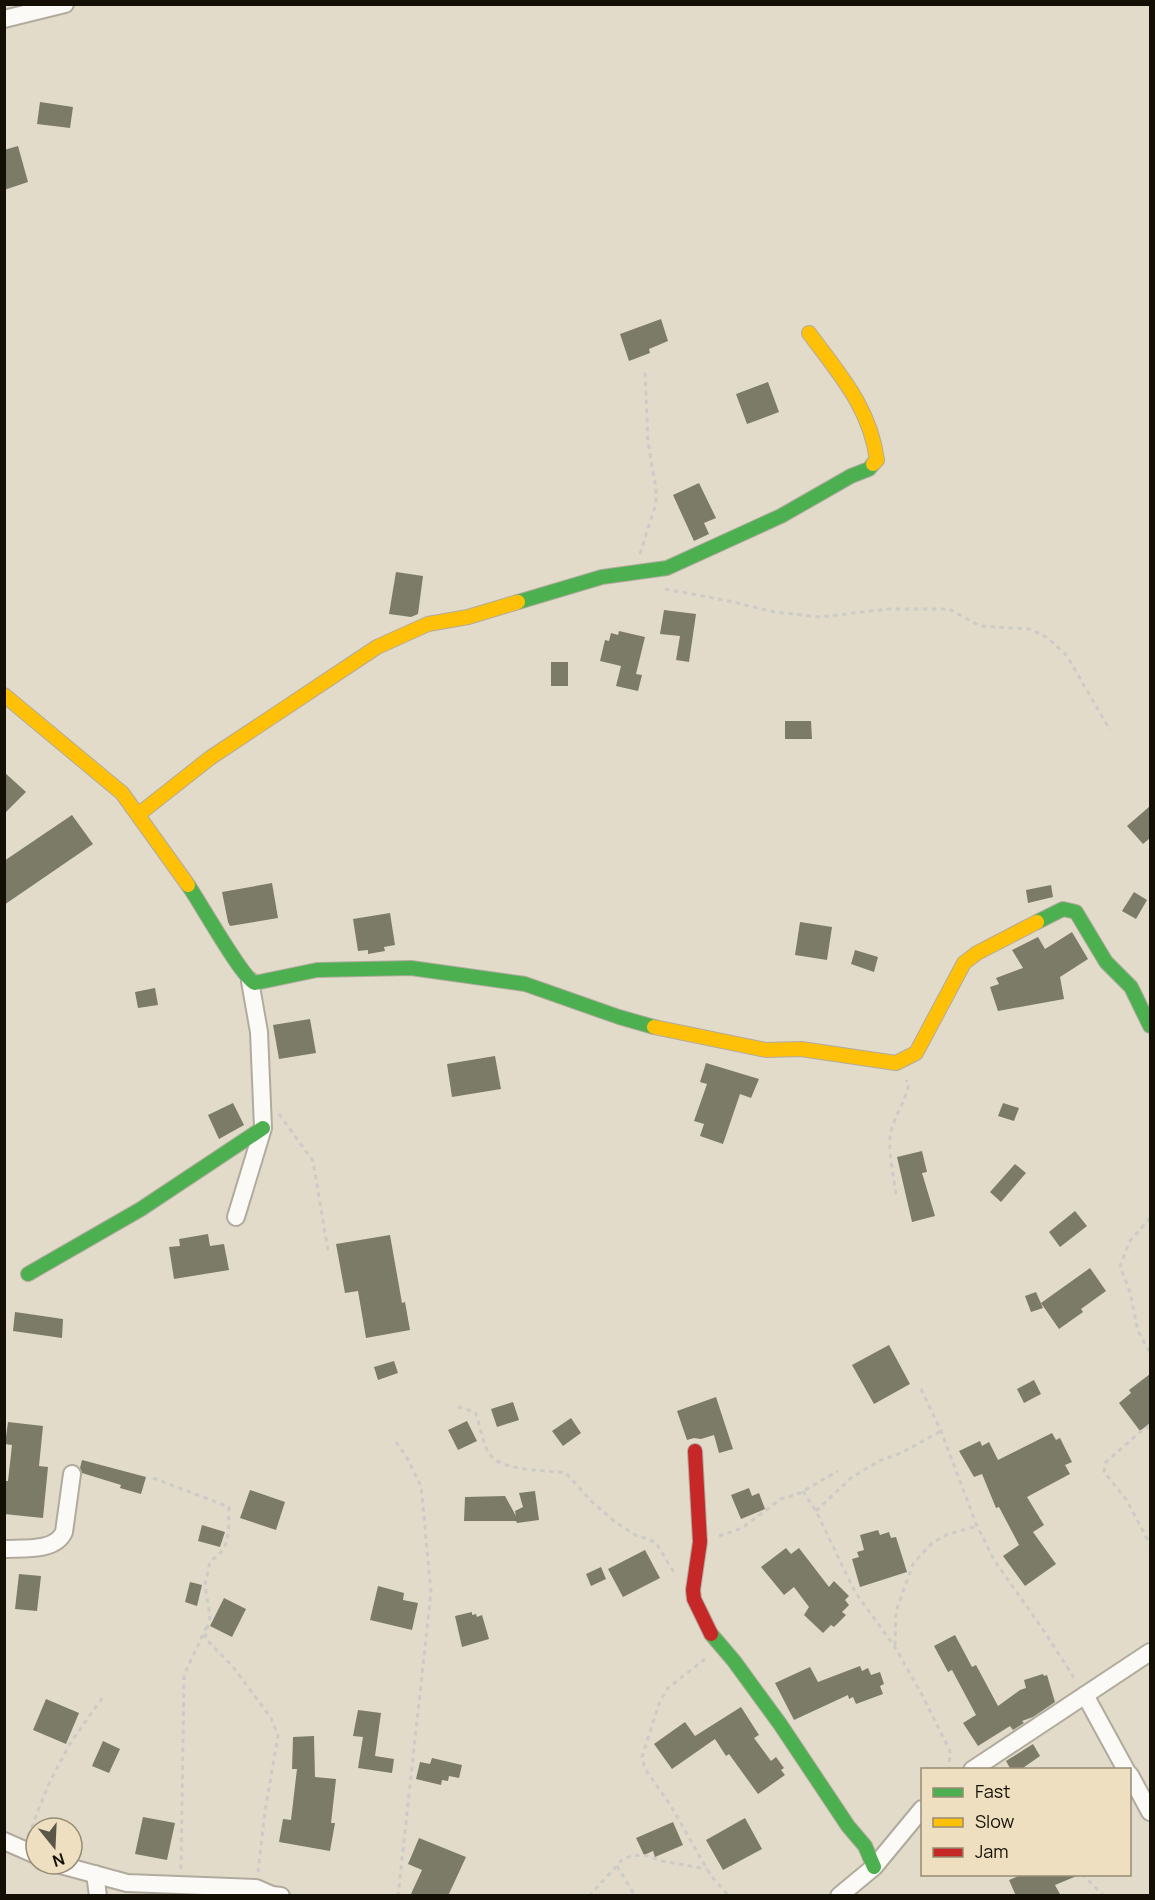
<svg xmlns="http://www.w3.org/2000/svg" width="1155" height="1900" font-family="Manrope,sans-serif">
	<rect width="100%" height="100%" fill="#e2dbca"/>
	<g fill="#7c7b68">
		<polygon points="40,102 73,107 70,128 37,124"/>
		<polygon points="18,146 28,182 4,190 4,150"/>
		<polygon points="661,319 668,341 649,349 650,353 629,361 620,334"/>
		<polygon points="768,382 779,412 747,424 736,394"/>
		<polygon points="699,483 716,518 704,523 709,534 694,541 673,495"/>
		<polygon points="396,572 423,576 418,614 411,617 389,614"/>
		<polygon points="664,610 696,614 689,662 676,660 680,636 660,634"/>
		<polygon points="619,631 645,637 636,674 642,675 638,691 616,686 621,666 600,661 605,640 609,641 611,633 618,635"/>
		<rect x="551" y="662" width="17" height="24"/>
		<polygon points="785,721 811,721 812,739 785,739"/>
		<polygon points="4,772 26,792 4,814"/>
		<polygon points="1150,806 1150,838 1143,844 1127,826"/>
		<polygon points="72,815 93,844 4,905 4,861"/>
		<polygon points="272,883 278,918 230,926 228,922 222,892"/>
		<polygon points="1051,885 1053,897 1028,903 1026,890"/>
		<polygon points="1134,892 1147,900 1136,919 1122,911"/>
		<polygon points="390,913 395,945 384,947 385,951 368,954 368,950 358,951 353,919"/>
		<polygon points="800,922 832,927 827,960 795,955"/>
		<polygon points="1072,932 1088,959 1060,977 1064,999 998,1011 990,987 999,984 996,978 1023,968 1012,950 1038,937 1045,949"/>
		<polygon points="855,950 878,957 874,972 851,964"/>
		<polygon points="155,988 158,1005 138,1008 135,992"/>
		<polygon points="310,1019 316,1053 279,1059 273,1025"/>
		<polygon points="495,1056 501,1089 452,1097 447,1064"/>
		<polygon points="706,1063 759,1079 751,1098 740,1094 723,1144 700,1136 704,1124 694,1121 707,1084 700,1082"/>
		<polygon points="233,1103 244,1125 219,1139 208,1115"/>
		<polygon points="1003,1103 1019,1108 1014,1121 998,1116"/>
		<polygon points="922,1151 927,1172 922,1173 935,1216 912,1222 897,1157"/>
		<polygon points="1015,1164 1026,1173 1001,1202 990,1192"/>
		<polygon points="1075,1211 1087,1226 1060,1247 1049,1232"/>
		<polygon points="208,1234 210,1246 224,1244 229,1270 174,1279 169,1247 180,1246 179,1239"/>
		<polygon points="390,1235 402,1303 405,1302 410,1330 366,1338 358,1291 345,1293 336,1244"/>
		<polygon points="1090,1268 1106,1291 1081,1309 1083,1312 1059,1329 1041,1303"/>
		<polygon points="1036,1292 1043,1308 1031,1312 1025,1296"/>
		<polygon points="15,1312 63,1319 62,1338 13,1331"/>
		<polygon points="889,1345 910,1384 874,1404 852,1365"/>
		<polygon points="394,1361 398,1373 378,1380 374,1367"/>
		<polygon points="1150,1374 1150,1423 1140,1431 1119,1403 1131,1393 1129,1390"/>
		<polygon points="1034,1380 1041,1394 1024,1403 1017,1389"/>
		<polygon points="716,1397 733,1449 719,1453 714,1435 701,1439 694,1438 687,1440 677,1411"/>
		<polygon points="513,1402 519,1420 497,1427 491,1409"/>
		<polygon points="571,1418 581,1433 563,1446 552,1431"/>
		<polygon points="467,1421 477,1441 458,1450 448,1430"/>
		<polygon points="8,1422 43,1426 39,1466 48,1467 43,1518 4,1514 4,1481 8,1481 12,1445 5,1444"/>
		<polygon points="1052,1433 1056,1440 1060,1438 1072,1462 1065,1465 1070,1474 1027,1497 1044,1525 1033,1532 1056,1564 1025,1586 1003,1556 1019,1545 999,1507 996,1508 982,1474 974,1477 959,1451 980,1441 982,1446 989,1442 998,1460"/>
		<polygon points="82,1460 146,1477 141,1494 120,1488 121,1485 82,1473 80,1468"/>
		<polygon points="749,1488 752,1496 759,1493 765,1509 741,1519 731,1495"/>
		<polygon points="250,1490 285,1502 276,1530 240,1518"/>
		<polygon points="535,1491 539,1520 517,1523 516,1521 464,1521 465,1497 505,1496 516,1516 515,1511 523,1507 519,1493"/>
		<polygon points="202,1525 225,1532 220,1547 198,1541"/>
		<polygon points="878,1530 880,1535 889,1532 891,1538 896,1537 907,1572 860,1587 852,1559 859,1557 857,1552 864,1550 860,1535"/>
		<polygon points="786,1548 791,1554 799,1548 829,1587 834,1581 849,1596 845,1600 849,1605 842,1612 846,1615 834,1627 831,1625 823,1633 804,1615 809,1607 794,1587 784,1595 761,1567"/>
		<polygon points="645,1550 660,1578 623,1597 608,1569"/>
		<polygon points="601,1567 606,1579 591,1586 586,1574"/>
		<polygon points="19,1574 41,1576 37,1611 15,1609"/>
		<polygon points="190,1582 202,1585 197,1606 185,1602"/>
		<polygon points="378,1586 404,1593 403,1600 418,1603 412,1630 370,1620"/>
		<polygon points="224,1598 246,1609 232,1637 210,1626"/>
		<polygon points="472,1612 472,1615 476,1614 477,1617 482,1615 489,1639 462,1647 455,1616"/>
		<polygon points="955,1635 972,1667 976,1665 998,1706 1020,1690 1026,1688 1024,1680 1043,1674 1044,1676 1047,1675 1055,1702 1033,1717 1022,1721 1024,1723 1013,1730 1010,1726 978,1746 963,1723 976,1715 952,1670 948,1672 934,1646"/>
		<polygon points="860,1666 862,1671 868,1668 871,1675 880,1672 884,1684 880,1686 883,1694 856,1704 853,1697 849,1699 848,1695 794,1720 775,1683 810,1667 818,1682"/>
		<polygon points="46,1699 79,1713 66,1744 33,1730"/>
		<polygon points="741,1707 759,1735 754,1738 771,1761 776,1757 784,1768 781,1770 785,1775 758,1794 729,1754 726,1756 715,1739 672,1769 654,1744 685,1722 695,1736"/>
		<polygon points="358,1710 381,1713 375,1756 394,1759 392,1773 358,1768 363,1737 353,1736"/>
		<polygon points="314,1736 315,1777 336,1779 331,1823 335,1823 330,1851 279,1842 283,1819 291,1820 297,1769 292,1769 293,1737"/>
		<polygon points="103,1741 120,1749 109,1773 92,1766"/>
		<polygon points="1033,1744 1040,1756 1020,1770 1011,1770 1006,1761"/>
		<polygon points="432,1758 462,1765 459,1778 449,1776 448,1781 442,1780 441,1785 416,1779 420,1762 430,1764"/>
		<polygon points="143,1817 175,1823 167,1860 135,1854"/>
		<polygon points="745,1818 762,1849 723,1870 706,1840"/>
		<polygon points="673,1822 683,1845 655,1857 653,1851 644,1855 636,1838"/>
		<polygon points="419,1838 466,1857 448,1896 410,1896 422,1870 408,1864"/>
		<polygon points="1021,1875 1079,1875 1055,1885 1061,1896 1016,1896 1009,1880"/>
	</g>
	<g fill="none" stroke-linecap="round" stroke-linejoin="round">
		<g stroke="#b1ab9e" stroke-width="20">
			<g id="street">
				<polyline points="4,19 65,4"/>
				<polyline points="236,1217 263,1128 259,1032 250,981"/>
				<path d="M4,1549C23,1548 55,1552 64,1532L72,1474"/>
				<polyline points="1085,1695 1126,1770"/>
				<polyline points="972,1770 1150,1652"/>
				<polyline points="1130,1775 1150,1812"/>
				<polyline points="4,1841 36,1855"/>
				<polyline points="57,1864 127,1883 256,1888 272,1895 281,1896"/>
				<polyline points="95,1874 98,1896"/>
				<polyline points="839,1896 874,1867 922,1809"/>
			</g>
		</g>
		<g stroke="#b1ab9e" stroke-width="16">
			<g id="fast">
				<polyline points="518,602 602,577 667,568 781,516 851,476 869,469 873,464"/>
				<path d="M188,885C200,902 242,978 255,983L317,970L411,968L525,984L619,1017L654,1027"/>
				<polyline points="1037,922 1063,909 1076,912 1106,962 1131,987 1150,1026"/>
				<polyline points="28,1274 141,1209 263,1128"/>
				<polyline points="711,1634 734,1661 780,1724 848,1826 865,1846 874,1867"/>
			</g>
		</g>
		<g stroke="#b1ab9e" stroke-width="16">
			<g id="slow">
				<path d="M809,333C839,374 870,407 877,460L873,464"/>
				<polyline points="4,695 122,793 188,885"/>
				<polyline points="139,814 210,758 377,647 428,624 468,617 518,602"/>
				<polyline points="654,1027 766,1050 801,1049 896,1063 916,1053 964,963 977,953 1037,922"/>
			</g>
		</g>
		<g stroke="#b1ab9e" stroke-width="16">
			<polyline id="jam" points="695,1451 700,1542 693,1590 694,1599 711,1634"/>
		</g>
		<g stroke="#cdcbc6" stroke-width="3" stroke-dasharray="4.5 4.5" stroke-linecap="butt">
			<polyline points="640,554 656,503 656,488 648,443 645,372"/>
			<polyline points="665,589 729,601 774,612 820,617 888,609 949,609 980,626 1030,629 1048,638 1067,656 1110,730"/>
			<polyline points="279,1114 313,1161 328,1251"/>
			<path d="M896,1194C894,1179 887,1145 891,1132C895,1115 906,1100 909,1083L906,1080"/>
			<polyline points="1150,1218 1130,1241 1120,1266 1130,1292 1138,1331 1150,1353"/>
			<polyline points="921,1389 941,1431 977,1526 994,1560 1044,1631 1076,1681"/>
			<path d="M458,1407L475,1412C481,1426 482,1446 492,1457C505,1471 547,1470 566,1473L591,1501L614,1521L637,1536L649,1539L656,1543L675,1574"/>
			<polyline points="1150,1426 1140,1432 1105,1463 1104,1472 1126,1499 1150,1544"/>
			<polyline points="396,1442 406,1456 421,1486 431,1592 398,1896"/>
			<path d="M153,1478L229,1507C228,1530 232,1548 210,1561L205,1585L210,1617L205,1638L234,1668L271,1718L278,1736L265,1811L258,1872"/>
			<polyline points="803,1491 816,1511 855,1592 895,1647 922,1695 950,1751 949,1770"/>
			<polyline points="816,1511 851,1478 879,1461 901,1453 941,1431"/>
			<polyline points="719,1536 742,1528 781,1499 800,1493 838,1471"/>
			<polyline points="895,1645 896,1611 913,1564 932,1543 946,1535 977,1526"/>
			<polyline points="705,1659 668,1688 660,1701 642,1757 645,1769 671,1806 711,1876 729,1896"/>
			<polyline points="28,1836 50,1781 71,1742 103,1697"/>
			<polyline points="617,1866 635,1896"/>
			<polyline points="181,1869 184,1675 207,1626"/>
			<polyline points="1082,1874 1104,1896"/>
			<polyline points="589,1896 622,1860 633,1855 648,1856 662,1861 707,1869"/>
		</g>
		<use href="#street" stroke="#fbfaf7" stroke-width="16"/>
		<use href="#fast" stroke="#4caf50" stroke-width="14"/>
		<use href="#slow" stroke="#ffc107" stroke-width="14"/>
		<use href="#jam" stroke="#c62828" stroke-width="14"/>
	</g>
	<rect width="1155" height="1900" fill="none" stroke="#140f05" stroke-width="12"/>
	<rect x="921" y="1768" width="210" height="108" fill="#eddfbf" stroke="#968c75" stroke-width="1.5"/>
	<rect x="933" y="1788" width="30" height="9" fill="#4caf50" stroke="#968c75" stroke-width="1.5"/>
	<text x="975" y="1798" font-size="18" fill="#140f05">Fast</text>
	<rect x="933" y="1818" width="30" height="9" fill="#ffc107" stroke="#968c75" stroke-width="1.5"/>
	<text x="975" y="1828" font-size="18" fill="#140f05">Slow</text>
	<rect x="933" y="1848" width="30" height="9" fill="#c62828" stroke="#968c75" stroke-width="1.5"/>
	<text x="975" y="1858" font-size="18" fill="#140f05">Jam</text>
	<g transform="translate(54 1846) rotate(162)"><circle r="28" fill="#eddfbf" stroke="#968c75" stroke-width="1.5"/>
	<path d="M0-4.5L10 22L0 15L-10 22Z" fill="#5c564a"/>
	<text y="-9" font-size="16" font-weight="bold" text-anchor="middle" fill="#140f05">N</text>
	</g>
</svg>
